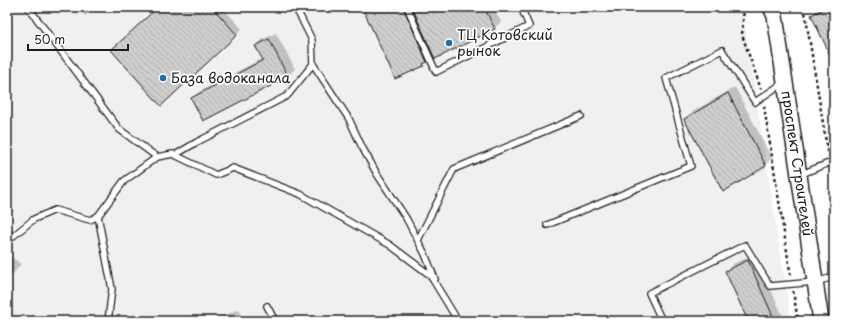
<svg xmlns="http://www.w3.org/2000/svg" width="841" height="328" font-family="'Playpen Sans',sans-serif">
	<defs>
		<pattern id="building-back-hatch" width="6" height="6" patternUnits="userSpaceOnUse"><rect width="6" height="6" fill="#cecece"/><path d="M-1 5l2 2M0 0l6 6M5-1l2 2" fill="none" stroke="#b0b0b0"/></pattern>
	</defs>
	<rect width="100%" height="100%" fill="#fff"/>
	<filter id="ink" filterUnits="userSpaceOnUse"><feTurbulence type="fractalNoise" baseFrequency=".025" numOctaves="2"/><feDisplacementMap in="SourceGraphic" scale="8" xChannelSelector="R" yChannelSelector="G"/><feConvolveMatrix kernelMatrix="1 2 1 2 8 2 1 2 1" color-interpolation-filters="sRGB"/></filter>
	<g filter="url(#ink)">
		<polygon fill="#f0f0f0" points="7,7 742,7 791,321 7,321"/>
		<g fill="#0003">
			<polygon points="77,7 97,7 85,16"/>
			<polygon points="159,7 222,7 242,29 161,104"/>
			<polygon points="363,7 493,7 501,22 494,28 434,54 424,65 395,78"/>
			<polygon points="820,7 834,7 834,60 812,16"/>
			<polygon points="276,33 295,69 288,76 204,120 192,99 199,92 263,58 256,46 263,39"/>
			<polygon points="735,87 772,158 766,165 685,119 692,112"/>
			<polygon points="8,254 21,264 7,281 7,255"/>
			<polygon points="755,254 785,321 745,321 748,320 726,271 733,264"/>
			<polygon points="239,309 244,321 210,321"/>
		</g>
		<g fill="url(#building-back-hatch)" stroke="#1c1c1c">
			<polygon points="158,7 212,7 237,35 161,106 111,50"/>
			<polygon points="362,7 403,7 427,62 423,64 424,66 395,79"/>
			<polygon points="412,7 484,7 495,29 435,59"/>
			<polygon points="828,7 834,7 834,63 811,15"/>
			<polygon points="269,39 288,77 203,121 191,98 263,60 255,46"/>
			<polygon points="728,93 766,166 723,192 684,119"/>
			<polygon points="748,260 775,321 748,321 725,271"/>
		</g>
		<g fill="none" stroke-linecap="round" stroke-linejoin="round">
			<g stroke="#1c1c1c" stroke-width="8">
				<g id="lane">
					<polyline points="28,7 119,129 157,157"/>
					<polyline points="293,7 299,14 312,40 313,64"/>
					<polyline points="407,7 436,72 529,26 521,7"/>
					<polyline points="175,155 197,142 287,96 313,64 349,119 362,147 377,174 406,218 425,254 435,279"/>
					<polyline points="799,175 834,161"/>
					<polyline points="98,216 112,289 108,321"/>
					<polyline points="547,225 691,166 666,78 722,50 755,102 783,83"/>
					<polyline points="418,240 454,169 581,116"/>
					<polyline points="7,241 34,219 55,210 90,220 98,216 124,181 157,157 173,154 216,175 233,168 300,194 390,245 430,275 458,321"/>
					<polyline points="267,306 275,321"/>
					<polyline points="662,321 649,293 745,245 770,286 815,282 834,277"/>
				</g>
			</g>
			<g stroke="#1c1c1c" stroke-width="18">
				<g id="secondary">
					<path id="s1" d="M771,7L775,16L821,321"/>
				</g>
			</g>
			<g stroke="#1c1c1c" stroke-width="2.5" stroke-dasharray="3 3" stroke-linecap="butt">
				<polyline points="744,7 742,35 761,89"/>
				<polyline points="803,7 805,12 828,154"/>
				<polyline points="764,106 791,277"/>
				<polyline points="831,171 834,189"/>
				<polyline points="793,291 798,321"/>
			</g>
			<use href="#lane" stroke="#fff" stroke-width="5.5"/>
			<use href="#secondary" stroke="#fff" stroke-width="15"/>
		</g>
	</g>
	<g fill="#1f6fb2" stroke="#fff" stroke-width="1.5">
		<circle cx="449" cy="43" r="4"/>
		<circle cx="163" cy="78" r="4"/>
	</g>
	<g text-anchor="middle" stroke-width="3.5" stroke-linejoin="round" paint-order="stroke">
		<g font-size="14" fill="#1c1c1c" stroke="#fff" text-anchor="start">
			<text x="457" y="40">ТЦ Котовский<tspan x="457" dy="16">рынок</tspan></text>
			<text x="171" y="83">База водоканала</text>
		</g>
		<g font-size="14" fill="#1c1c1c" stroke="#fff">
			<text dy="5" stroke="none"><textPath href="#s1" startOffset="159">проспект Строителей</textPath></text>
		</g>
	</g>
	<rect width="841" height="328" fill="none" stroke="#fff" stroke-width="24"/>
	<rect x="12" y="12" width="817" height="304" fill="none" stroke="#1c1c1c" stroke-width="1.5" filter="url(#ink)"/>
	<path d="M28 44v6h100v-6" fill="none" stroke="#1c1c1c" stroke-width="2"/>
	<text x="34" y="44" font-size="12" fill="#1c1c1c" stroke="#ffffff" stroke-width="3" paint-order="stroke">50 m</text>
</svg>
